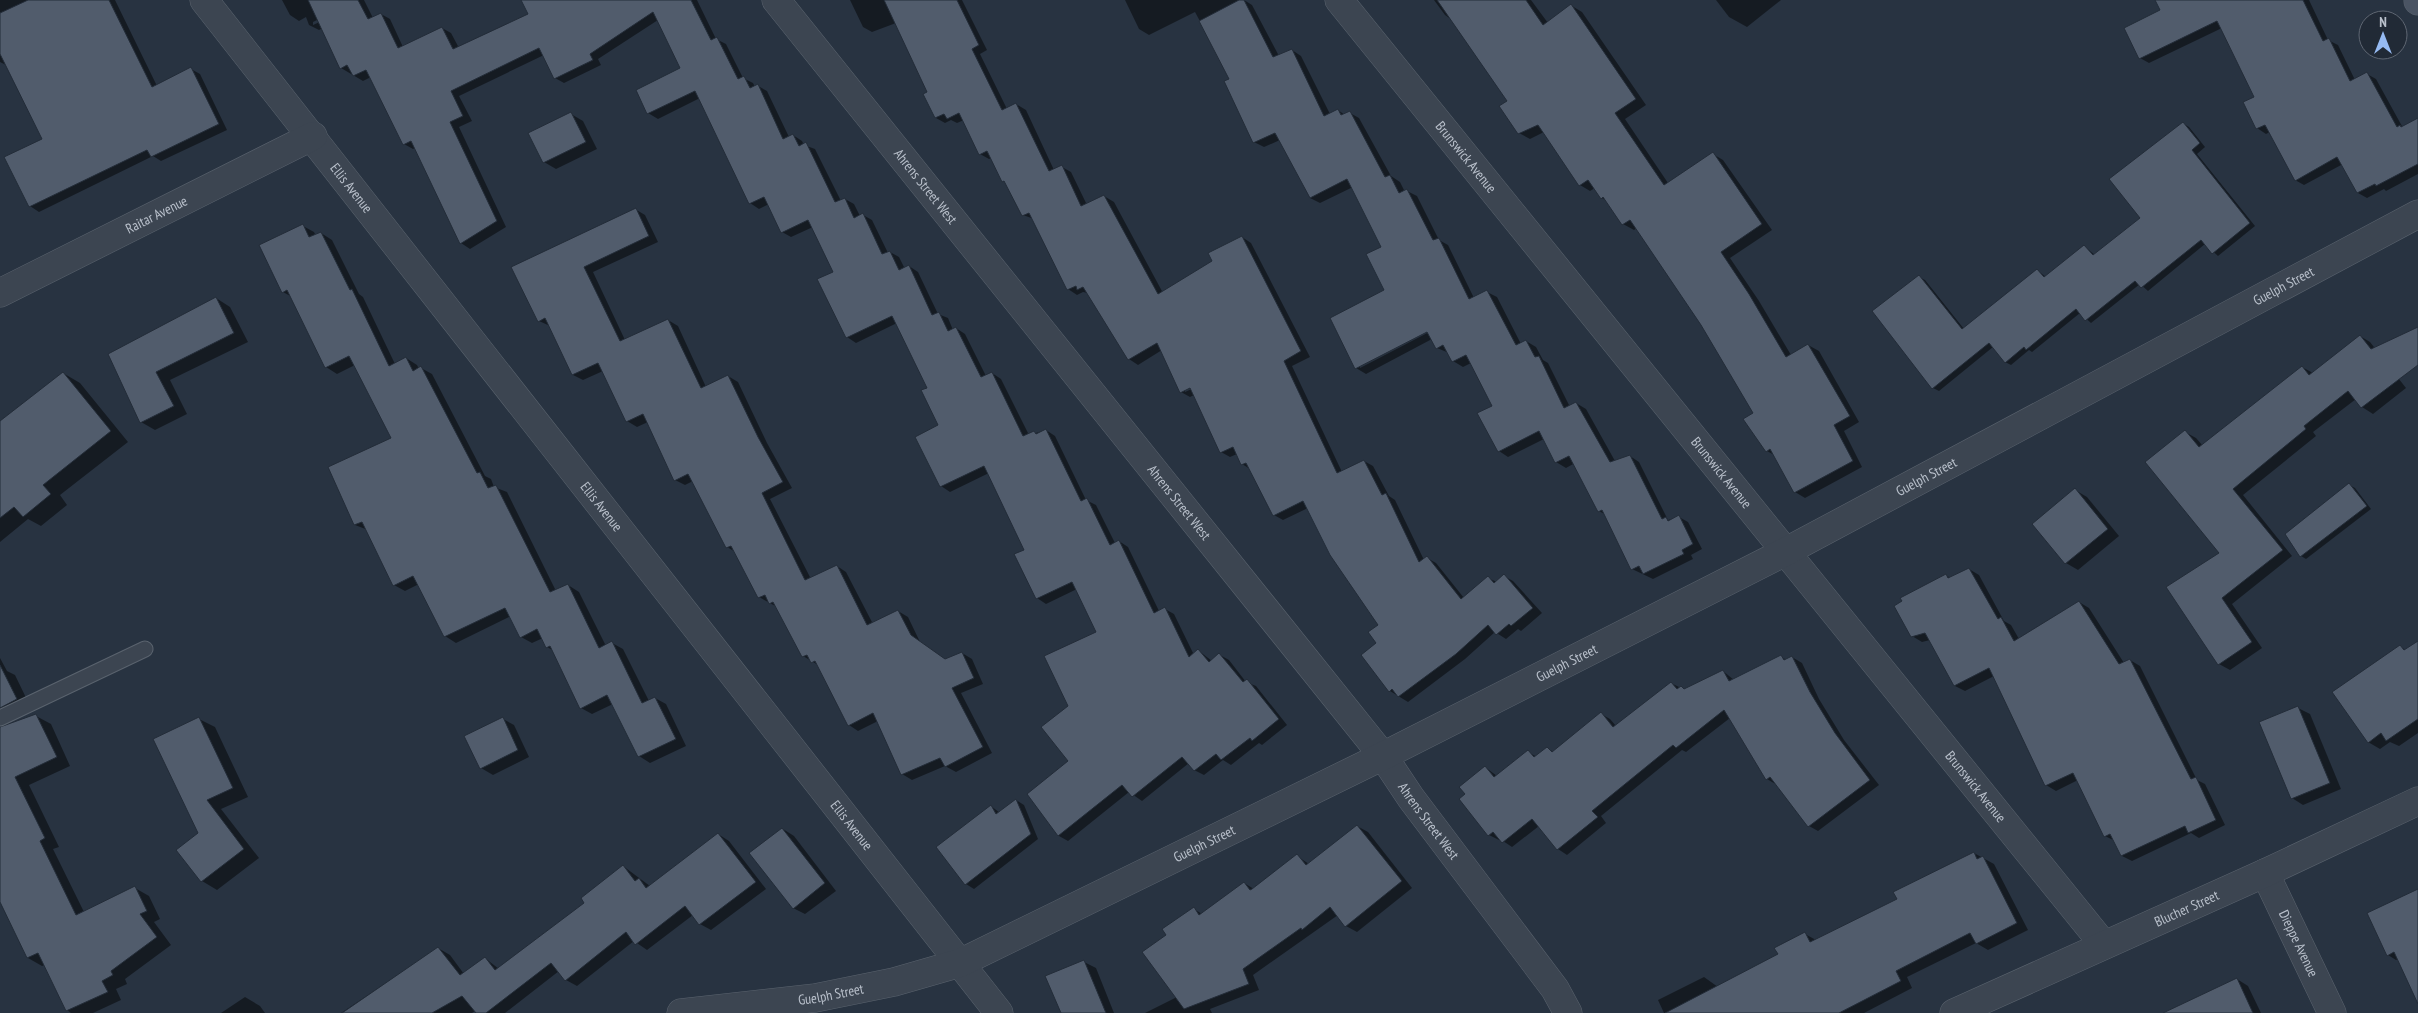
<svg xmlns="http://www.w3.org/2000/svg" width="2418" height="1013" font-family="'PT Sans Narrow',sans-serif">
	<rect width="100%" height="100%" fill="#283341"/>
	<g fill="#0007" fill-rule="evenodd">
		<polygon points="0,0 115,0 157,86 191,69 200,74 227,130 161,161 153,156 39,212 30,206 43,139 6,65 0,62"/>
		<path d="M282,0H364L373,18L381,14L390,19L403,47L442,28L451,33L459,48L529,14L522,0H697L716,39L726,44L743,78L753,83L755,87L758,86L767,91L789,137L793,135L802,141L804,145L815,149L841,201L845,199L854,204L860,216L863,215L872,220L888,253L890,252L899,257L905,269L909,266L918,272L938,314L948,318L953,330L956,328L965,334L986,376L992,373L1001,379L1029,435L1046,430L1055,436L1086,500L1096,505L1115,543L1119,541L1128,547L1159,611L1165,609L1174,614L1194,655L1199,651L1212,661L1220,655L1229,660L1246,682L1256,686L1287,725L1262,745L1259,743L1231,765L1223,760L1204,775L1194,770L1189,763L1142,801L1129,792L1068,841L1059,836L1028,794L1070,761L1069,707L1098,632L1077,589L1046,604L1037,598L1026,550L989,473L950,492L941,486L940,426L928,388L897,323L856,343L847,337L835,272L813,227L791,237L782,232L769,204L759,209L750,203L700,98L658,119L648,113L682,68L658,20L598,59L601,65L564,83L555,78L544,55L459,96L472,121L459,127L506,227L470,249L461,243L415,148L413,149L404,144L371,77L363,81L341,68L323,28L319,30L309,25L306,17L299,21L290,15ZM323,17L324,20L313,25V22Z"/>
		<path d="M850,0H962L987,50L980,54L1007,109L1016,104L1026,110L1054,170L1062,167L1071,172L1087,205L1104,196L1114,202L1163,293L1214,262L1242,237L1251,243L1310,357L1292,366L1342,472L1364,461L1373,466L1389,496L1395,500L1424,560L1427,558L1436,563L1464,598L1488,578L1497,582L1504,576L1513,581L1542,613L1521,631L1518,629L1506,639L1495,632L1465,659L1408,702L1390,691L1378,643L1380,625L1308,508L1283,520L1274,515L1250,469L1242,464L1237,454L1230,457L1221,452L1194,395L1190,397L1181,392L1162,350L1138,365L1129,359L1088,293L1083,292L1077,295L1068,289L1034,219L1023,215L992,158L989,159L980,154L964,120L957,123L951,120L945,123L936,118L929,93L896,23L872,32L863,27ZM1195,384L1196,387L1185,392V389Z"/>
		<path d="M1125,0H1244L1252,5L1279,56L1292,50L1301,56L1330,114L1338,110L1345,115L1350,113L1359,118L1391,176L1400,182L1405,192L1407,191L1417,196L1439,240L1448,245L1474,298L1487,292L1497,297L1521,344L1526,341L1536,347L1543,360L1548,363L1570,407L1576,403L1586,409L1615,461L1630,456L1639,462L1668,520L1679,517L1688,522L1702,549L1691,555L1693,559L1653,579L1632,569L1606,515L1599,511L1575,463L1566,468L1556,462L1544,439L1508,457L1499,451L1493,406L1471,363L1463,367L1453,361L1449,353L1437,348L1432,339L1366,374L1356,368L1385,291L1383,247L1353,187L1320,203L1310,198L1280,140L1264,147L1254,142L1231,79L1195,12L1149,35L1139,29ZM1432,328L1433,330L1360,368V365Z"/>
		<polygon points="1434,0 1531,0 1548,23 1572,6 1582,12 1646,105 1625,119 1668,183 1713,154 1723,160 1772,230 1730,258 1759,301 1791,355 1808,345 1819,351 1859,422 1844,431 1862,467 1805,498 1795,492 1776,456 1767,451 1745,420 1754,413 1702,324 1637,228 1634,230 1623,224 1608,202 1602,198 1595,188 1590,191 1580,185 1544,132 1530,139 1519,133 1509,102 1452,20 1445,15"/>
		<polygon points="1716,0 1781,0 1747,27 1729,17"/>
		<polygon points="2157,0 2309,0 2328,40 2338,45 2355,80 2367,74 2376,79 2403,128 2418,127 2418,174 2386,191 2384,189 2367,198 2358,193 2343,164 2304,185 2295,180 2270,132 2266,134 2257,128 2256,97 2222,28 2149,63 2140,58 2162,11"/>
		<polygon points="571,114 583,121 597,149 556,169 544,162"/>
		<polygon points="2184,124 2189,127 2205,147 2197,154 2255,226 2218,256 2205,244 2148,291 2140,284 2091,323 2080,313 2032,352 2029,350 2011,365 2005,362 1993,347 1939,391 1933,388 1919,277 1925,280 1964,329 2037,270 2046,277 2084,246 2095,255 2141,218"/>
		<polygon points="635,209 645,215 658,242 593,272 625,340 668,320 678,326 706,387 728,376 738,382 767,443 792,488 770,499 811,579 837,566 846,572 873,624 898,611 908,617 920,642 946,660 962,653 972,659 983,684 961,693 992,753 956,772 945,766 912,780 902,774 878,721 858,731 849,725 818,665 803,656 777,607 759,597 737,553 727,547 693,481 685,485 675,480 648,422 637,427 627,421 603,371 583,380 573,375 550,326 539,321 512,267"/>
		<polygon points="303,226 314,232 316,236 321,233 332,240 359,294 363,297 395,364 406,358 417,365 419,369 421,368 432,374 485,476 491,479 494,487 507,492 556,591 568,585 579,592 606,646 612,643 623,649 649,701 655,698 666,704 686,746 650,763 639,756 613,704 592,714 581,708 554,651 547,647 543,638 532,643 521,637 511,616 456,643 445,636 419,584 405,591 394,585 368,530 355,525 393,438 355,365 337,374 326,367 292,297 283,292"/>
		<polygon points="216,298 230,307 248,342 170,380 187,414 155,430 141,422 109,354"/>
		<polygon points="2360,336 2370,342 2406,388 2373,414 2362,407 2356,399 2313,432 2316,436 2243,495 2292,556 2232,604 2262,648 2230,670 2219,664 2221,553 2185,432 2196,438 2203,446 2302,367 2313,373"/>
		<polygon points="63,373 80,383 128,442 60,495 67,505 41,526 28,519 0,542 0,423"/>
		<polygon points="2349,485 2355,488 2371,509 2306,559 2301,556"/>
		<polygon points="2075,490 2087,497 2119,536 2078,570 2066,563"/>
		<polygon points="1969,569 1979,575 2004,621 2011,625 2019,639 2079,602 2089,608 2124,663 2130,660 2140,666 2197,780 2205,784 2225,825 2199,838 2191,833 2132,861 2122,856 2115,841 2105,836 2078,780 2056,791 2046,785 1994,676 1965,691 1955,686 1930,640 1922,642 1912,636 1945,575 1951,578"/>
		<polygon points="2418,642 2418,733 2399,746 2390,742 2380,749 2368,742 2400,647 2406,650"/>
		<polygon points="1781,657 1787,660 1792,657 1802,663 1819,699 1844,740 1879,785 1818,831 1809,826 1777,785 1767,779 1730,718 1686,752 1682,750 1601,816 1606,823 1567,855 1558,849 1539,826 1512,847 1500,839 1499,840 1489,835 1460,799 1467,794 1485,767 1497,776 1528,752 1537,757 1548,749 1554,752 1601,714 1610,719 1616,726 1671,683 1685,690 1723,671 1734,680"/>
		<polygon points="0,658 7,671 15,675 31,708 7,720 6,727 25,718 28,719 36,716 51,724 70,766 29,785 59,847 53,849 84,912 135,888 149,896 160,919 154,922 171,945 125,979 127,984 116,989 121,1000 93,1013 71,1013 67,1010 45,965 42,966 28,958 0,899"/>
		<polygon points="2298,708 2310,714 2341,789 2303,805 2292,798"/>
		<polygon points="199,719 215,727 248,797 221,809 259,858 217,890 202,881"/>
		<polygon points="503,719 514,725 529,757 493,775 481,768"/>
		<polygon points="1016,800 1024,805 1038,839 974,889 966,884 991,806 1000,813"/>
		<polygon points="1357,826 1368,832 1412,888 1357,932 1346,926 1338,915 1253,975 1259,990 1210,1009 1212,1013 1145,1013 1177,997 1168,936 1194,909 1202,914 1244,883 1254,889 1297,856 1309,864"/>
		<polygon points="783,829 794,836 836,891 805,914 793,908"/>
		<polygon points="718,834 729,841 766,889 711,930 700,924 693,915 647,950 634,941 577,986 566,980 559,971 505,1013 477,1013 475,1011 472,1013 341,1013 438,948 450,955 464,974 485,958 499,969 586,903 623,866 650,886"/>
		<polygon points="1974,853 1994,864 2028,930 1988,950 1976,943 1907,977 1912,988 1864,1013 1664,1013 1658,1000 1704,977 1718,987 1780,955 1805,934 1816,940 1899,899"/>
		<polygon points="2418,892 2418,965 2398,959 2396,960 2388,955"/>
		<polygon points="1084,962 1096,968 1114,1013 1062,1013"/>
		<polygon points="2237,979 2248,986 2261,1013 2189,1013"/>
		<polygon points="245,997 260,1006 265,1013 221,1013"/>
	</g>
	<g fill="#515c6c" stroke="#232c38">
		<polygon points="28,0 109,0 152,87 191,67 219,124 151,157 147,150 29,207 4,157 42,139 0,54 0,13"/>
		<polygon points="308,0 358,0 368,19 381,13 398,48 442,27 453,49 528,14 521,0 691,0 711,40 717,37 738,79 744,76 750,88 758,84 783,139 793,134 799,146 806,142 835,202 845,198 854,218 863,213 882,254 890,251 899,270 909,265 932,315 939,312 948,331 956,327 981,377 992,372 1023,436 1034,431 1036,434 1046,429 1081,501 1087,498 1110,545 1119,540 1154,613 1165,607 1189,657 1198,649 1209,662 1219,653 1243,682 1247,679 1279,719 1252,741 1250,738 1221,760 1216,754 1194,771 1182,757 1132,797 1122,785 1058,836 1027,794 1068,761 1041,727 1068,706 1044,656 1096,632 1072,582 1036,599 1014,554 1024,550 984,466 940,487 915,437 938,425 921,390 927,388 892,316 846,338 817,279 833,272 808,220 781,233 764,197 749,204 695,91 647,114 636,90 680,68 653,12 590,54 593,60 554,79 539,48 451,91 463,116 450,122 497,221 460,244 411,141 403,145 366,70 353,76 347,65 340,69"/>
		<polygon points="884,0 957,0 979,45 972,49 1002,110 1016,103 1049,171 1062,165 1081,206 1104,195 1158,294 1212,261 1208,253 1242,236 1301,351 1284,361 1337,473 1364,460 1382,495 1386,493 1419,562 1427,556 1461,599 1488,576 1494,583 1504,574 1533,608 1511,626 1509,624 1496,635 1488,625 1456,654 1398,697 1392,689 1389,692 1361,655 1376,643 1368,632 1378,625 1330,555 1303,501 1273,516 1246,463 1241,465 1233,447 1220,453 1190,388 1180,393 1157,343 1128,360 1083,287 1077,290 1076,286 1067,290 1029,213 1022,216 1004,181 1002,182 987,151 979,155 959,113 947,119 944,114 935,118 923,94 927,92"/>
		<polygon points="1239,0 1244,0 1273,57 1292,49 1324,116 1338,109 1341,115 1350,111 1385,177 1390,175 1399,193 1407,189 1433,240 1439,238 1469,299 1487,290 1516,345 1526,340 1535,357 1539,356 1564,408 1576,402 1610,462 1630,455 1662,519 1666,517 1668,521 1679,515 1693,544 1682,550 1684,554 1643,574 1639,566 1631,570 1602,510 1598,512 1569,456 1555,463 1539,431 1498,452 1477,413 1492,406 1466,355 1452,362 1443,345 1436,349 1427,332 1355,369 1330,318 1384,290 1366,254 1381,247 1347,179 1310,198 1275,133 1253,143 1224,81 1229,79 1199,21"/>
		<polygon points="1437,0 1526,0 1543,25 1571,4 1636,99 1615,113 1664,185 1713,152 1762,224 1721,252 1749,294 1786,357 1808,344 1850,416 1834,425 1853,461 1794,493 1770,449 1766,452 1743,419 1753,413 1701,325 1630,220 1622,225 1603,197 1601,199 1588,180 1579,186 1538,125 1518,134 1499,106 1507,101"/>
		<polygon points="2155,0 2303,0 2323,41 2329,38 2350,81 2367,72 2397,127 2400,125 2401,127 2418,118 2418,164 2376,186 2375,184 2357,193 2337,157 2295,181 2265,125 2256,129 2243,102 2254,97 2217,21 2139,59 2124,28 2160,10"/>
		<polygon points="571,112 586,142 543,163 528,133"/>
		<polygon points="2183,122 2200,143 2192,150 2250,223 2212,254 2201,240 2141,288 2135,281 2085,321 2076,309 2026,350 2024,347 2005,363 1989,343 1932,389 1872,311 1919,275 1962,329 2037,269 2044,277 2084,245 2093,255 2140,218 2109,179"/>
		<polygon points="636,208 649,236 584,267 620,341 668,319 701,388 728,375 758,437 783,482 762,493 805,580 837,565 867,625 898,610 911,635 945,659 962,652 974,678 952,688 983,747 945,767 940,758 901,775 873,713 848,726 815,661 811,663 807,655 802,657 773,602 769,604 765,595 758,598 731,546 726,548 688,474 674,481 643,414 626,422 598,363 572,375 545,318 538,322 511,267"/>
		<polygon points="303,224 309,237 321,232 350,290 352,289 389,366 406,357 413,371 421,366 477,473 480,472 488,488 496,485 550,592 568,584 599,648 612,641 642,703 655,697 676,739 638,757 607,695 580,709 550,646 546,648 537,629 520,638 505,608 444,637 413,576 393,586 362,522 354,525 328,467 391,438 349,356 325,368 287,290 282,293 259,245"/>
		<polygon points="216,297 234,333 156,372 174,406 140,423 108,354"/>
		<polygon points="2418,327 2418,365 2361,408 2348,391 2304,426 2306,429 2233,489 2283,550 2222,598 2252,642 2218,665 2166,587 2219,553 2145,462 2185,430 2199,447 2302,366 2309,375 2360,335 2371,349"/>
		<polygon points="63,372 111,431 43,485 51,494 23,517 14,507 0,518 0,421"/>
		<polygon points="2349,483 2367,506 2300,557 2285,534"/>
		<polygon points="2075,488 2108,529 2065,564 2032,524"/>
		<polygon points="1969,568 1998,619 2001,617 2014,641 2079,601 2119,664 2130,659 2191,779 2196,777 2216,820 2188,833 2185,826 2121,856 2110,834 2104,837 2073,773 2045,786 1989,668 1954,686 1925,633 1911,637 1894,606 1902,601 1900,598 1946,574 1948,578"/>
		<polygon points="2418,641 2418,719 2386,741 2381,733 2368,743 2332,692 2400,645 2404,650"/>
		<polygon points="1781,655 1784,660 1792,656 1810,692 1835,733 1870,780 1808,827 1770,777 1766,780 1724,710 1676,748 1673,745 1592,811 1598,817 1557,850 1532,819 1502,843 1493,832 1488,836 1459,799 1465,794 1459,787 1485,766 1494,777 1528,750 1534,757 1547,747 1552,752 1601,712 1613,727 1671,682 1677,689 1681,686 1684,689 1723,670 1729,681"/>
		<polygon points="0,665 17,699 0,708"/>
		<polygon points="2298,706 2330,783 2291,799 2259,722"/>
		<polygon points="36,714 57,757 15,777 45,838 40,841 76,915 135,886 147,911 140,914 157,937 111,971 113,975 102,981 108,992 66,1011 38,953 27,958 0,902 0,727"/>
		<polygon points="199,717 233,788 207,800 244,849 201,882 176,850 198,833 153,739"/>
		<polygon points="503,717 518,750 480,769 464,736"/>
		<polygon points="1016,799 1031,834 965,885 936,847 991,805 996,814"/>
		<polygon points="1357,825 1402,881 1345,927 1330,907 1302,930 1301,928 1243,969 1249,984 1184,1009 1142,952 1166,935 1162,929 1194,907 1199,915 1244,882 1250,890 1252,889 1297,854 1306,865"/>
		<polygon points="782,828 825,883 793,909 749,853"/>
		<polygon points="718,833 756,882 699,925 685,906 635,945 626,932 565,981 551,963 486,1013 476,1013 462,996 432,1013 342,1013 438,947 460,975 485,957 495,970 584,903 581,898 623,865 635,881 639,878 646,888"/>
		<polygon points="1974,852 1977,859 1983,856 2017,923 1976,944 1970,933 1896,971 1901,981 1839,1013 1665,1013 1778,954 1774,948 1805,932 1810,942 1897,899 1893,892"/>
		<polygon points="2418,889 2418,1004 2394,952 2387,956 2367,913"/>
		<polygon points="1084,960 1106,1013 1061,1013 1045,976"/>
		<polygon points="2237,978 2253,1013 2163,1013"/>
	</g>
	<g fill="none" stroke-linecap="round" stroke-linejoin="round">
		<g stroke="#5a636e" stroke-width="17">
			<polyline id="lane" points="0,718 145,649"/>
		</g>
		<g stroke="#5a636e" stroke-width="29">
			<g id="street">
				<path id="s1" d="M204,0L999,1013"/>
				<path id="s2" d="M776,0L1383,756L1411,798L1555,989L1568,1013"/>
				<path id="s3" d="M1339,0L2104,945"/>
				<path id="s4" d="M0,293L313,136"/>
				<path id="s5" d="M2265,873L2332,1013"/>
				<path id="s6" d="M681,1013L815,998L894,982L960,963L1383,756L1785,552L2418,214"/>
				<path id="s7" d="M1954,1013L2265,873L2418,801"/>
			</g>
		</g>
		<g stroke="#5a636e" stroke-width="29">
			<polyline id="secondary" points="2418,0 2418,1"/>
		</g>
		<use href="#lane" stroke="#3c4551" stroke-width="15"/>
		<use href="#street" stroke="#3c4551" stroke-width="28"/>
		<use href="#secondary" stroke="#4a5463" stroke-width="28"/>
	</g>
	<g text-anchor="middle" stroke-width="4.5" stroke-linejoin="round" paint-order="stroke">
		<g font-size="14" fill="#b9c0cb" stroke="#212a36">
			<text dy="5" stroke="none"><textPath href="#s3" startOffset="202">Brunswick Avenue</textPath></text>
			<text dy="5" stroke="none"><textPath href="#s2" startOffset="239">Ahrens Street West</textPath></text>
			<text dy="5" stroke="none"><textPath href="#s1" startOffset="239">Ellis Avenue</textPath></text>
			<text dy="5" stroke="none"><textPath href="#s4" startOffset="175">Raitar Avenue</textPath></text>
			<text dy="5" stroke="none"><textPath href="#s6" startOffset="1771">Guelph Street</textPath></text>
			<text dy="5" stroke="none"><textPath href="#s3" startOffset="608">Brunswick Avenue</textPath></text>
			<text dy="5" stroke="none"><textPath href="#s6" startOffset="1366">Guelph Street</textPath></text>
			<text dy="5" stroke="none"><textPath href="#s2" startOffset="644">Ahrens Street West</textPath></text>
			<text dy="5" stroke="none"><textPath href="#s1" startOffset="644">Ellis Avenue</textPath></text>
			<text dy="5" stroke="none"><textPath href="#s6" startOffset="961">Guelph Street</textPath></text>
			<text dy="5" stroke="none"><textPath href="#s3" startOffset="1012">Brunswick Avenue</textPath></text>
			<text dy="5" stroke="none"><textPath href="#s2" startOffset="1049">Ahrens Street West</textPath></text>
			<text dy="5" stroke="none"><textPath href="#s1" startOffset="1049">Ellis Avenue</textPath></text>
			<text dy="5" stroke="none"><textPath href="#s6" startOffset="556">Guelph Street</textPath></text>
			<text dy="5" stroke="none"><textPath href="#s7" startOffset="255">Blucher Street</textPath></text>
			<text dy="5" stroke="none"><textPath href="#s5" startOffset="78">Dieppe Avenue</textPath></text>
			<text dy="5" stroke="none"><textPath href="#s6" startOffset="151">Guelph Street</textPath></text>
		</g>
	</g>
	<g transform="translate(2383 35)"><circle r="24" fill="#212a36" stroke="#5e6672"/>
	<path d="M0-4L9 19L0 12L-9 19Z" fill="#96bbf3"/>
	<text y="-8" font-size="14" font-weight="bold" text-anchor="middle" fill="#b9c0cb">N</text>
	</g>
</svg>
